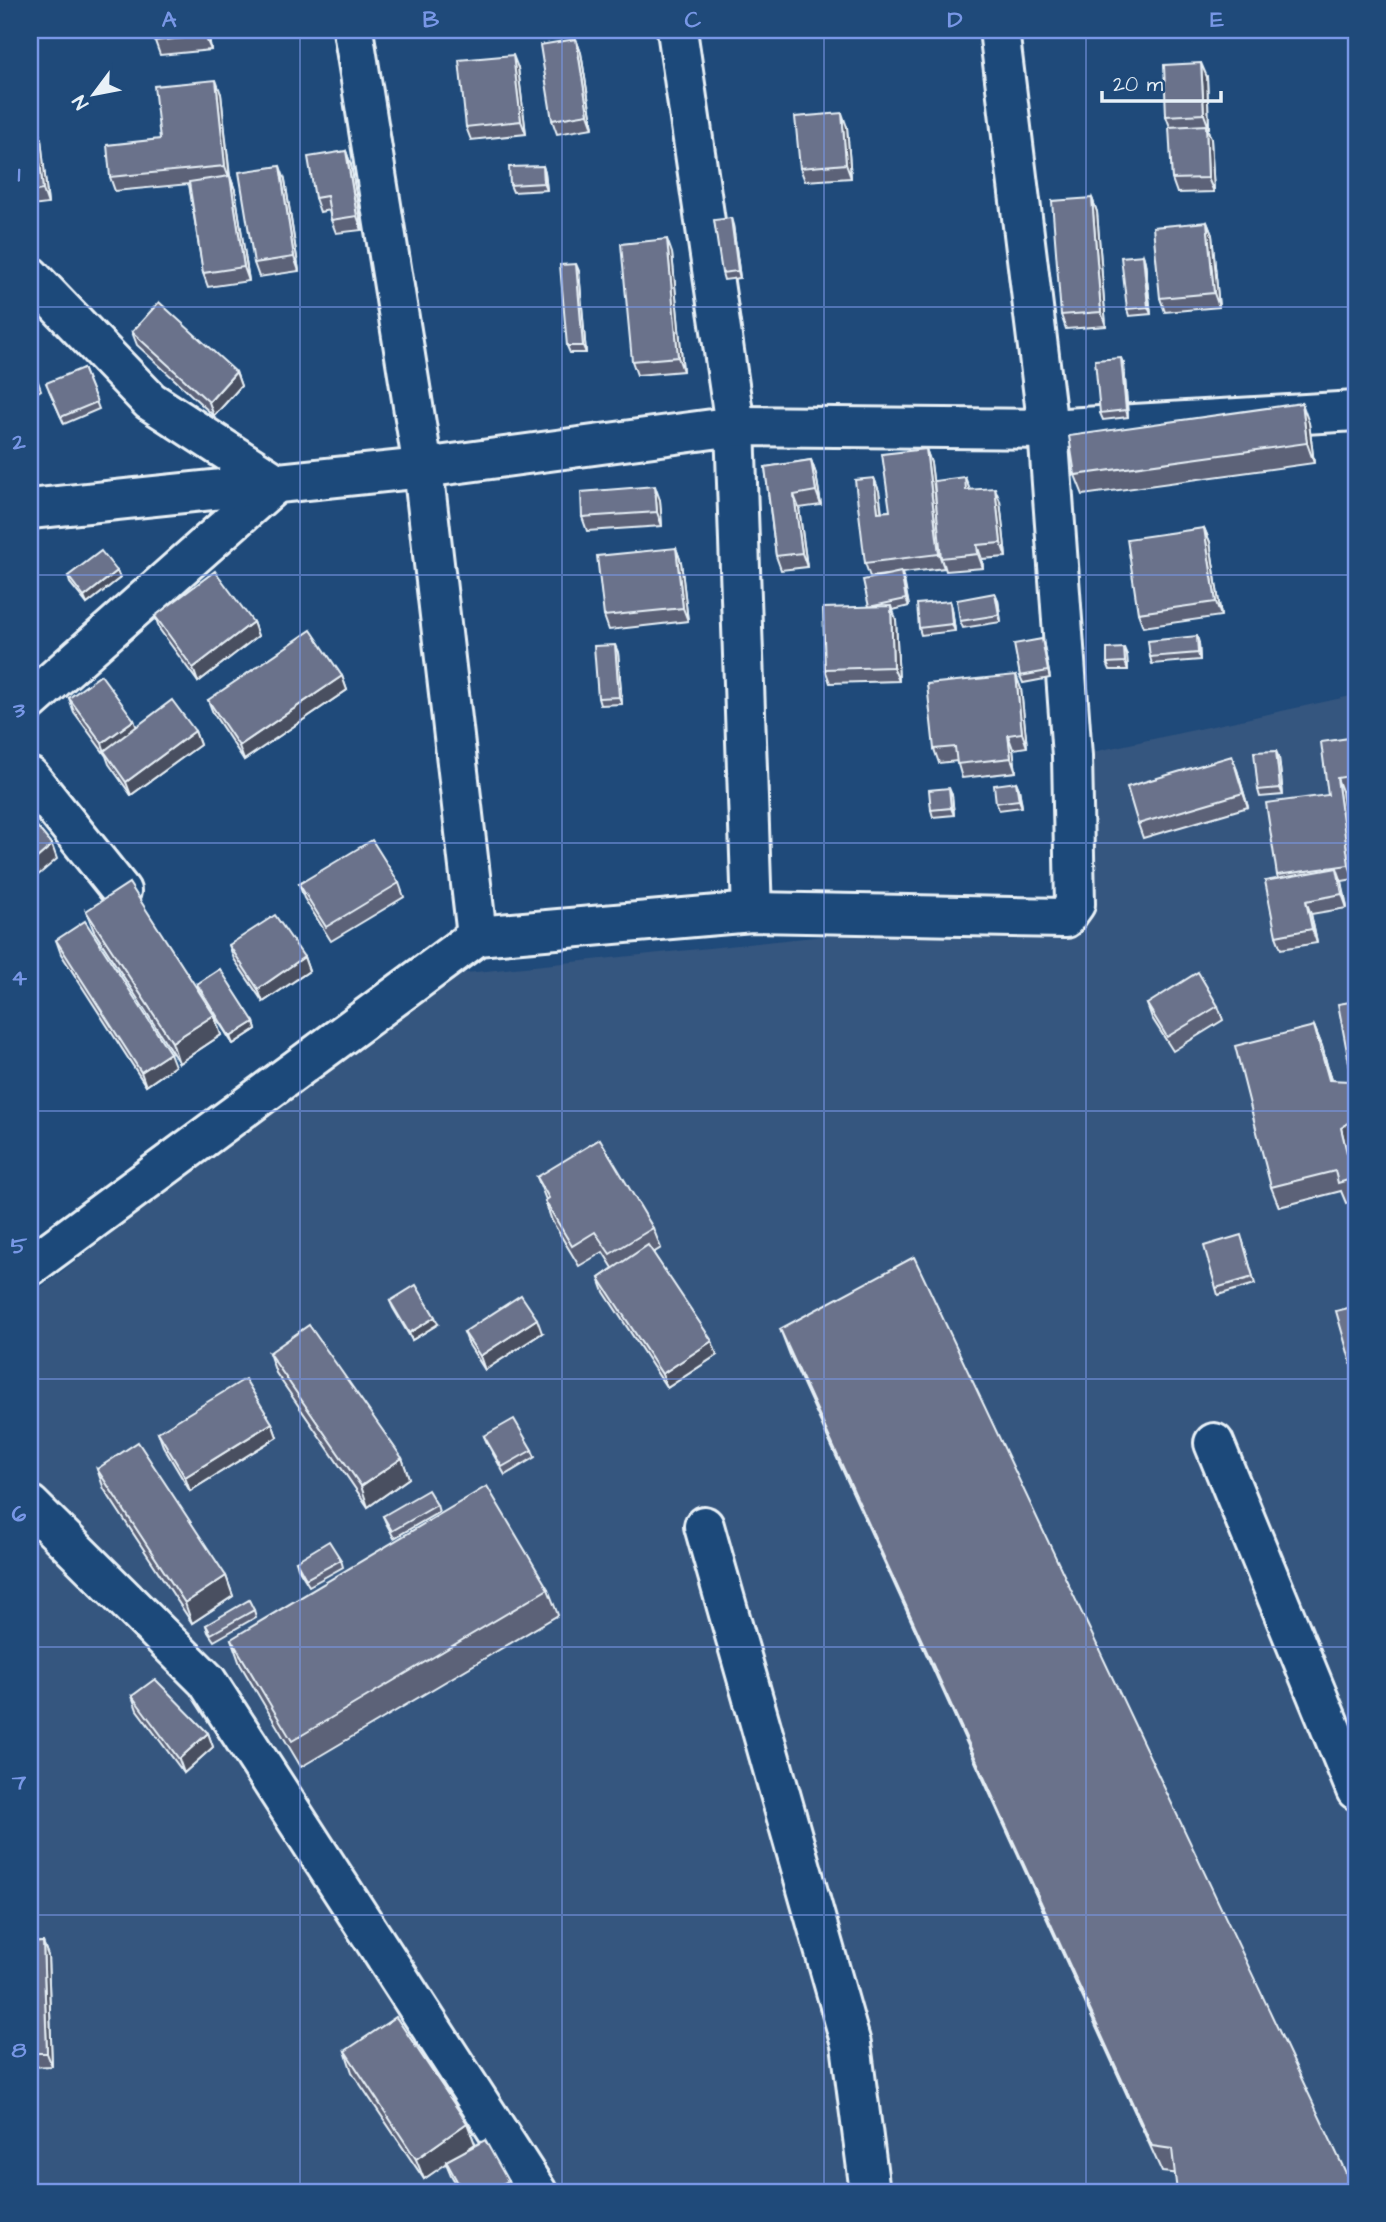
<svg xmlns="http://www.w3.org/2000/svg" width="1386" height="2222" font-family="'Architects Daughter',sans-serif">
	<rect width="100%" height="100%" fill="#1f4a7a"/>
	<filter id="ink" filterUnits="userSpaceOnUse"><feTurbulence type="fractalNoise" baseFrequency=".0143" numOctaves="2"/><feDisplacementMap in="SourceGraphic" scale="14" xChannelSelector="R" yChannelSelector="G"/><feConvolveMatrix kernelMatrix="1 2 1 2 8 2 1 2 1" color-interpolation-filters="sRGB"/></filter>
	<g filter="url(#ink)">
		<polygon fill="#36567f" points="1356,695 1356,2192 30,2192 30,1296 447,975 1066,911 1065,758"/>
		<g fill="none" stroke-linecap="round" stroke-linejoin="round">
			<g stroke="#e8f1f8" stroke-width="44">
				<g id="minor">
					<polyline points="353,30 423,468 477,936"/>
					<polyline points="677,30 735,426 752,912"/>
					<polyline points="30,276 150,401 276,483 30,701"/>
					<polyline points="30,509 423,468 735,426 1048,429 1356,411"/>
					<polyline points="30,777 121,891"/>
					<polyline points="30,1266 477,936 752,912 1065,918 1075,904 1072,756 1048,429 999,30"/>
					<polyline points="1214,1443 1356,1790"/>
					<polyline points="30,1505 207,1681 537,2192"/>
					<polyline points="704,1526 851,2044 870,2192"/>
				</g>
			</g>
			<use href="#minor" stroke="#1f4a7a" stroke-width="38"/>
		</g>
		<g fill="#5b6278" stroke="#e8f1f8" stroke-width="2">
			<polygon points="154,30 208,30 211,50 160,55 155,41"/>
			<polygon points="576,39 581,53 593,128 557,134 552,120"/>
			<polygon points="518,68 526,134 471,140 466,127"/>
			<polygon points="1207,77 1209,128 1207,128 1211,139 1214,192 1177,193 1172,179 1170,127 1166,116"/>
			<polygon points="221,94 230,176 235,190 249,281 208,287 203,273 189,184 115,191 110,177"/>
			<polygon points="36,125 41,139 48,204 32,206 30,203 30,126"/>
			<polygon points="847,127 851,178 805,181 800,168"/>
			<polygon points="346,151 351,165 362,230 336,233 331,220 329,210 320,212 315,198"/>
			<polygon points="543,166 545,173 547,190 513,192 510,185"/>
			<polygon points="285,180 299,271 259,277 254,263"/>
			<polygon points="1092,198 1097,212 1106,326 1066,329 1061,315"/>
			<polygon points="1207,222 1212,235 1219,307 1165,312 1160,298"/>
			<polygon points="733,225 740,278 724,280 722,273"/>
			<polygon points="672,253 683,371 637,375 632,361"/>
			<polygon points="1143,255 1145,262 1151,314 1129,316 1127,309"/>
			<polygon points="579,271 586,353 570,353 567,346"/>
			<polygon points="132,332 236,372 241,386 214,416 137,345"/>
			<polygon points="1124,365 1128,417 1103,420 1100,413"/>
			<polygon points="83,368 99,409 64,424 49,390"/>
			<polygon points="1309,423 1314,463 1083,495 1075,475"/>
			<polygon points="926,449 931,463 936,504 965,477 970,490 1000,501 1006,557 982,559 983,568 946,571 944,564 944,568 902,573 909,606 893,610 896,620 899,681 830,683 825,669 869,607 886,575 870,577 865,563 874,478 879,491 882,512 890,511"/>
			<polygon points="811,460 816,474 821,505 799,508 807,567 781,570 776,556 765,467"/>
			<polygon points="660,500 662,526 587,531 582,517"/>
			<polygon points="1204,528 1210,542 1221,616 1143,627 1138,613"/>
			<polygon points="676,548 681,562 688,621 609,630 604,616"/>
			<polygon points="117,571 120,578 87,604 70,583 68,576"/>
			<polygon points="995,593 998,600 1001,622 963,628 960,621"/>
			<polygon points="950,601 952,608 955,631 921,635 919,628"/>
			<polygon points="155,616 253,622 258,636 198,682 160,630"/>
			<polygon points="1042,639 1044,646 1050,678 1023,683 1020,676"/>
			<polygon points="1199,643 1200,660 1152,664 1150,657"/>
			<polygon points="618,652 622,704 600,705 598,698"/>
			<polygon points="1127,655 1128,670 1110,670 1107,663"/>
			<polygon points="1016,675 1021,689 1027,747 1013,749 1016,772 962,778 957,761 939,763 934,749"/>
			<polygon points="342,676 347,690 244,760 213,713 208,700"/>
			<polygon points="69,698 134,720 136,727 195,731 200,745 131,795 109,764 106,756 74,712"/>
			<polygon points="1356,737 1356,789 1342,791 1354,879 1342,881 1347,908 1311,914 1317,943 1281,949 1276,936 1278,879 1277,875 1328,795"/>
			<polygon points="1279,758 1283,795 1260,797 1258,790"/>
			<polygon points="1237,770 1248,807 1143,838 1138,824"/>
			<polygon points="1016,782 1019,789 1022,807 999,810 996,803"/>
			<polygon points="952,795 954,815 933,817 931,810"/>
			<polygon points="1356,801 1356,846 1354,846 1352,839"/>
			<polygon points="399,883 404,897 331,941 304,898 299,884"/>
			<polygon points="86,911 214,1015 221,1035 179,1063 94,931"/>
			<polygon points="56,940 175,1066 146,1086 61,954"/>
			<polygon points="229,945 304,957 309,971 263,1002 234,959"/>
			<polygon points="197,984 254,1022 256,1029 233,1044 199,991"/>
			<polygon points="1356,1001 1356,1143 1348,1148 1349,1152 1356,1150 1356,1209 1353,1201 1346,1203 1341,1191 1279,1207 1271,1187 1314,1026 1322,1046 1331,1080 1355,1085 1351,1073"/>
			<polygon points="1147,1004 1218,1006 1223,1020 1173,1051 1152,1018"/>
			<polygon points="537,1177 653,1228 661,1248 653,1253 717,1355 667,1388 604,1292 599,1278 613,1268 603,1252 579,1266 552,1221 545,1201 546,1200"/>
			<polygon points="1243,1242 1255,1284 1218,1295 1216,1288"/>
			<polygon points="390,1301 438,1324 412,1340 393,1308"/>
			<polygon points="780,1329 1355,2192 1162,2172 790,1355"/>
			<polygon points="464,1332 542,1333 485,1370 469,1345"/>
			<polygon points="269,1353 402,1458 409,1478 368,1507 276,1373"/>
			<polygon points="272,1423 277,1437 190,1491 163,1446 158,1432"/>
			<polygon points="484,1436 532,1450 535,1457 505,1475 487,1443"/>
			<polygon points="97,1469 226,1576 233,1596 192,1623 104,1489"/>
			<polygon points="437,1505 439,1512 394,1538 386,1523 383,1516"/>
			<polygon points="341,1560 343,1567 309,1586 298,1568 296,1561"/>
			<polygon points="548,1589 558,1615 301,1767 240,1664 231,1639"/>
			<polygon points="254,1610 256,1617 214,1641 208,1632 206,1625"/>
			<polygon points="132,1696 208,1733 213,1747 184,1773 137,1710"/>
			<polygon points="43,1942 48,1956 52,2066 30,2067 30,1943"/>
			<polygon points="345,2051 467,2123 475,2144 462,2152 508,2181 512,2192 461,2192 451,2175 446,2163 424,2179 352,2072"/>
		</g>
		<g fill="#4a5061" stroke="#e8f1f8" stroke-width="2">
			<polygon points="205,30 208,30 211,50 205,36"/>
			<polygon points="576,39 581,53 593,128 588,114"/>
			<polygon points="513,55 518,68 526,134 521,121"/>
			<polygon points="1201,63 1207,77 1209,128 1204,114"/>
			<polygon points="216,80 221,94 230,180 225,166"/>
			<polygon points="842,113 847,127 851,178 846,164"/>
			<polygon points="36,125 41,139 48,204 43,190"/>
			<polygon points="1206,125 1211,139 1214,192 1208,178"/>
			<polygon points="346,151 351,165 362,230 357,216"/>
			<polygon points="280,166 285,180 299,271 294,257"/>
			<polygon points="543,166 545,173 547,190 544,183"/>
			<polygon points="230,176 235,190 249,281 244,267"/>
			<polygon points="1092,198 1097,212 1106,326 1101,312"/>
			<polygon points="731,218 733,225 740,278 738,271"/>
			<polygon points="1207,222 1212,235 1219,307 1214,293"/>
			<polygon points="667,239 672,253 683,371 678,357"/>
			<polygon points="1143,255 1145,262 1151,314 1148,307"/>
			<polygon points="576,264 579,271 586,353 583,346"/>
			<polygon points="1121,358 1124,365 1128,417 1126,410"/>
			<polygon points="236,372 241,386 214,416 209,402"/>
			<polygon points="36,376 41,390 30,397 30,380"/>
			<polygon points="1302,403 1309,423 1314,463 1307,443"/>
			<polygon points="926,449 931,463 943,557 941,558 944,568 939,554"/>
			<polygon points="811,460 816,474 821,505 816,491"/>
			<polygon points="874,478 879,491 883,526 878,512"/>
			<polygon points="655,486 660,500 662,526 657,512"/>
			<polygon points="995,488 1000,501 1006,557 1001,543"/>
			<polygon points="794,495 799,508 807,567 802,553"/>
			<polygon points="1204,528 1210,542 1221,616 1216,602"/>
			<polygon points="977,545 982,559 983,568 978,554"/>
			<polygon points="676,548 681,562 688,621 683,608"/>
			<polygon points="117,571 120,578 87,604 84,597"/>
			<polygon points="901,572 904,579 909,606 906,599"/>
			<polygon points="995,593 998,600 1001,622 999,615"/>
			<polygon points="950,601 952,608 955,631 952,624"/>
			<polygon points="891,606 896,620 899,681 893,667"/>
			<polygon points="253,622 258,636 198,682 193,668"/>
			<polygon points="1197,636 1199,643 1200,660 1198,653"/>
			<polygon points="1042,639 1044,646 1050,678 1048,671"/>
			<polygon points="615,645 618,652 622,704 619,697"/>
			<polygon points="1124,648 1127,655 1128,670 1125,662"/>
			<polygon points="1016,675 1021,689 1027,747 1022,733"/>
			<polygon points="342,676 347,690 244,760 239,746"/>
			<polygon points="134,720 139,734 105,752 102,743"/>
			<polygon points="195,731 200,745 131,795 126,782"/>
			<polygon points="1008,735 1013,749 1016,772 1011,758"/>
			<polygon points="1276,751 1279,758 1283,795 1280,788"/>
			<polygon points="1232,756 1237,770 1248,807 1243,793"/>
			<polygon points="1337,778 1342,791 1354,879 1349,865"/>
			<polygon points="1016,782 1019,789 1022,807 1019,800"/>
			<polygon points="949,788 952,795 954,815 951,808"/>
			<polygon points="52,845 57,859 30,882 30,864"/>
			<polygon points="1337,868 1342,882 1347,908 1342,894"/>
			<polygon points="1306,901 1311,914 1317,943 1312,929"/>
			<polygon points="304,957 309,971 263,1002 258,989"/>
			<polygon points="214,1015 221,1035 179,1063 172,1042"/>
			<polygon points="254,1022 256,1029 233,1044 230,1037"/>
			<polygon points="1314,1026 1322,1046 1336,1100 1329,1080"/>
			<polygon points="170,1053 175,1066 146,1086 141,1072"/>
			<polygon points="1356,1118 1356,1143 1348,1148 1354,1173 1347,1153 1341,1128"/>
			<polygon points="435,1317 438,1324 412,1340 409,1333"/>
			<polygon points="537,1319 542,1333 485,1370 480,1356"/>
			<polygon points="712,1341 717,1355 667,1388 662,1374"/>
			<polygon points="272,1423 277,1437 190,1491 185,1477"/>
			<polygon points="402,1458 409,1478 368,1507 361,1486"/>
			<polygon points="226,1576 233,1596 192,1623 185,1603"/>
			<polygon points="208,1733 213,1747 184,1773 179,1759"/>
			<polygon points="43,1942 48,1956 52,2066 47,2053"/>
			<polygon points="467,2123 475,2144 424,2179 416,2159"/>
		</g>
		<g fill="#6a728b" stroke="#e8f1f8" stroke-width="2">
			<polygon points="154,30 205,30 205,36 155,41"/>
			<polygon points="576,39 588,114 552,120 540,45"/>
			<polygon points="513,55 521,121 466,127 459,60"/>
			<polygon points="1201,63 1204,114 1166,116 1164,65"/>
			<polygon points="216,80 225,166 110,177 107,145 160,139 154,86"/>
			<polygon points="842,113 846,164 800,168 795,117"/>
			<polygon points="36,125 43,190 30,192 30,126"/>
			<polygon points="1206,125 1208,178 1172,179 1169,127"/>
			<polygon points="346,151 357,216 331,220 327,196 315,198 308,157"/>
			<polygon points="280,166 294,257 254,263 239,172"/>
			<polygon points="543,166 544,183 510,185 509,167"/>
			<polygon points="230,176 244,267 203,273 189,182"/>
			<polygon points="1092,198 1101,312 1061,315 1052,201"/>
			<polygon points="731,218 738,271 722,273 714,220"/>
			<polygon points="1207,222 1214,293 1160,298 1153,227"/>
			<polygon points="667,239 678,357 632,361 621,244"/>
			<polygon points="1143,255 1148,307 1127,309 1121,257"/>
			<polygon points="576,264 583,346 567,346 560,265"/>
			<polygon points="159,302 236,372 209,402 132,332"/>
			<polygon points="1121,358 1126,410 1100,413 1095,360"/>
			<polygon points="30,367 36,376 30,380"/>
			<polygon points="83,368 97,402 61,417 46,383"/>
			<polygon points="1302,403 1307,443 1075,475 1069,436"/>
			<polygon points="926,449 939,554 865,563 855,480 874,478 878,512 890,511 882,454"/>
			<polygon points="811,460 816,491 794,495 802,553 776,556 765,467"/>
			<polygon points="965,477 966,490 995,488 1001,543 977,545 978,554 941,558 934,481"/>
			<polygon points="655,486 657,512 582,517 581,492"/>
			<polygon points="1204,528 1216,602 1138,613 1127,539"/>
			<polygon points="676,548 683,608 604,616 597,556"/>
			<polygon points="101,551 117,571 84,597 68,576"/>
			<polygon points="215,571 253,622 193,668 155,616"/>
			<polygon points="901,572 906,599 869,607 863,580"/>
			<polygon points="995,593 999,615 960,621 957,600"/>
			<polygon points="950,601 952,624 919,628 917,604"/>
			<polygon points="891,606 893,667 825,669 823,608"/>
			<polygon points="311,630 342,676 239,746 208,700"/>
			<polygon points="1197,636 1198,653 1150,657 1148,641"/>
			<polygon points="1042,639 1048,671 1020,676 1014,644"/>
			<polygon points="615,645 619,697 598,698 594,646"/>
			<polygon points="1124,648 1125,662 1107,663 1107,649"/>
			<polygon points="101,675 134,720 102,743 69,698"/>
			<polygon points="1016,675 1022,733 1008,735 1011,758 957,764 955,747 934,749 927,684"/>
			<polygon points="172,700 195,731 126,782 104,751"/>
			<polygon points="1356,737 1356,775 1337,778 1349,865 1277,875 1266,803 1328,795 1321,742"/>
			<polygon points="1276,751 1280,788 1258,790 1254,752"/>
			<polygon points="1232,756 1243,793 1138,824 1127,787"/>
			<polygon points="1016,782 1019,800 996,803 994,785"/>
			<polygon points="949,788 951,808 931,810 929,790"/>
			<polygon points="1349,801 1356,801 1356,839 1352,839"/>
			<polygon points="30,818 52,845 30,864"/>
			<polygon points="372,840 399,883 326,927 299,884"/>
			<polygon points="1337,868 1342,894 1306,901 1312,929 1276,936 1265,881"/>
			<polygon points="129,883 214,1015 172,1042 86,911"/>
			<polygon points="275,915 304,957 258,989 229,945"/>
			<polygon points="85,921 170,1053 141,1072 56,940"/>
			<polygon points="220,969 254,1022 230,1037 197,984"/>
			<polygon points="1198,972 1218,1006 1167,1037 1147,1004"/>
			<polygon points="1356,1001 1356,1072 1351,1073 1338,1004"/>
			<polygon points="1314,1026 1329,1080 1350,1081 1356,1086 1356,1118 1341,1128 1347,1153 1356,1150 1356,1199 1353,1200 1348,1180 1338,1183 1335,1171 1271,1187 1235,1046"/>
			<polygon points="600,1139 653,1228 610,1254 595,1232 572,1246 545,1201 549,1198 537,1177"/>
			<polygon points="1241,1235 1253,1277 1216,1288 1204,1246"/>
			<polygon points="648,1245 712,1341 662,1374 599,1278"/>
			<polygon points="914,1257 1355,2192 1177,2192 1172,2149 1152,2146 780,1329"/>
			<polygon points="416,1285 435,1317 409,1333 390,1301"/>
			<polygon points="521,1295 537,1319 480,1356 464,1332"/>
			<polygon points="1356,1306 1356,1381 1336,1311"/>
			<polygon points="309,1325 402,1458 361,1486 269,1353"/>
			<polygon points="245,1379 272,1423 185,1477 158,1432"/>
			<polygon points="514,1419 532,1450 502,1467 484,1436"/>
			<polygon points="138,1442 226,1576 185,1603 97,1469"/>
			<polygon points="487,1486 548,1589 292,1741 231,1639"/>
			<polygon points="428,1490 437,1505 392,1531 383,1516"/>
			<polygon points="329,1541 341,1560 306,1579 296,1561"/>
			<polygon points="249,1600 254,1610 211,1634 206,1625"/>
			<polygon points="155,1679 208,1733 179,1759 132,1696"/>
			<polygon points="43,1942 47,2053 30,2053 30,1943"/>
			<polygon points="396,2017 467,2123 416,2159 345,2051"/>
			<polygon points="485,2140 508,2181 488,2192 463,2192 446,2161"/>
		</g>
	</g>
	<path fill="none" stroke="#7897e6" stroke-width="2" stroke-opacity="0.55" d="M300,30V2192M562,30V2192M824,30V2192M1086,30V2192M30,307H1356M30,575H1356M30,843H1356M30,1111H1356M30,1379H1356M30,1647H1356M30,1915H1356"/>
	<rect width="1386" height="2222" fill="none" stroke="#1f4a7a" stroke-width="77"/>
	<g transform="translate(94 94) rotate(238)" stroke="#1f4a7a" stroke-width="5" paint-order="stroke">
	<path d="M0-5L12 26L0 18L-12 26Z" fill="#e8f1f8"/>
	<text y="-10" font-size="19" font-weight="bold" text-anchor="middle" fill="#e8f1f8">N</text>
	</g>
	<path d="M1102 91v10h119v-10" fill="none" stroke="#e8f1f8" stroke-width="3.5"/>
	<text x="1113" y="91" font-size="21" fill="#e8f1f8" stroke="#1f4a7a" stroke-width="5" paint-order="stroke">20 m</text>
	<rect x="38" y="38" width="1310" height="2146" fill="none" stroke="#7897e6" stroke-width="2.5"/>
	<g font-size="23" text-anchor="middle" font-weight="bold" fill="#7897e6">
		<text x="169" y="27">A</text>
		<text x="431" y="27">B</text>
		<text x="693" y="27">C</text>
		<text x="955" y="27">D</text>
		<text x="1217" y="27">E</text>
		<text x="19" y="181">1</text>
		<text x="19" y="449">2</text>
		<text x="19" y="717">3</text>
		<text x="19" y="985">4</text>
		<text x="19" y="1253">5</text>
		<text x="19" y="1521">6</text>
		<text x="19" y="1789">7</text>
		<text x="19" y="2057">8</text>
	</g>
</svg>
